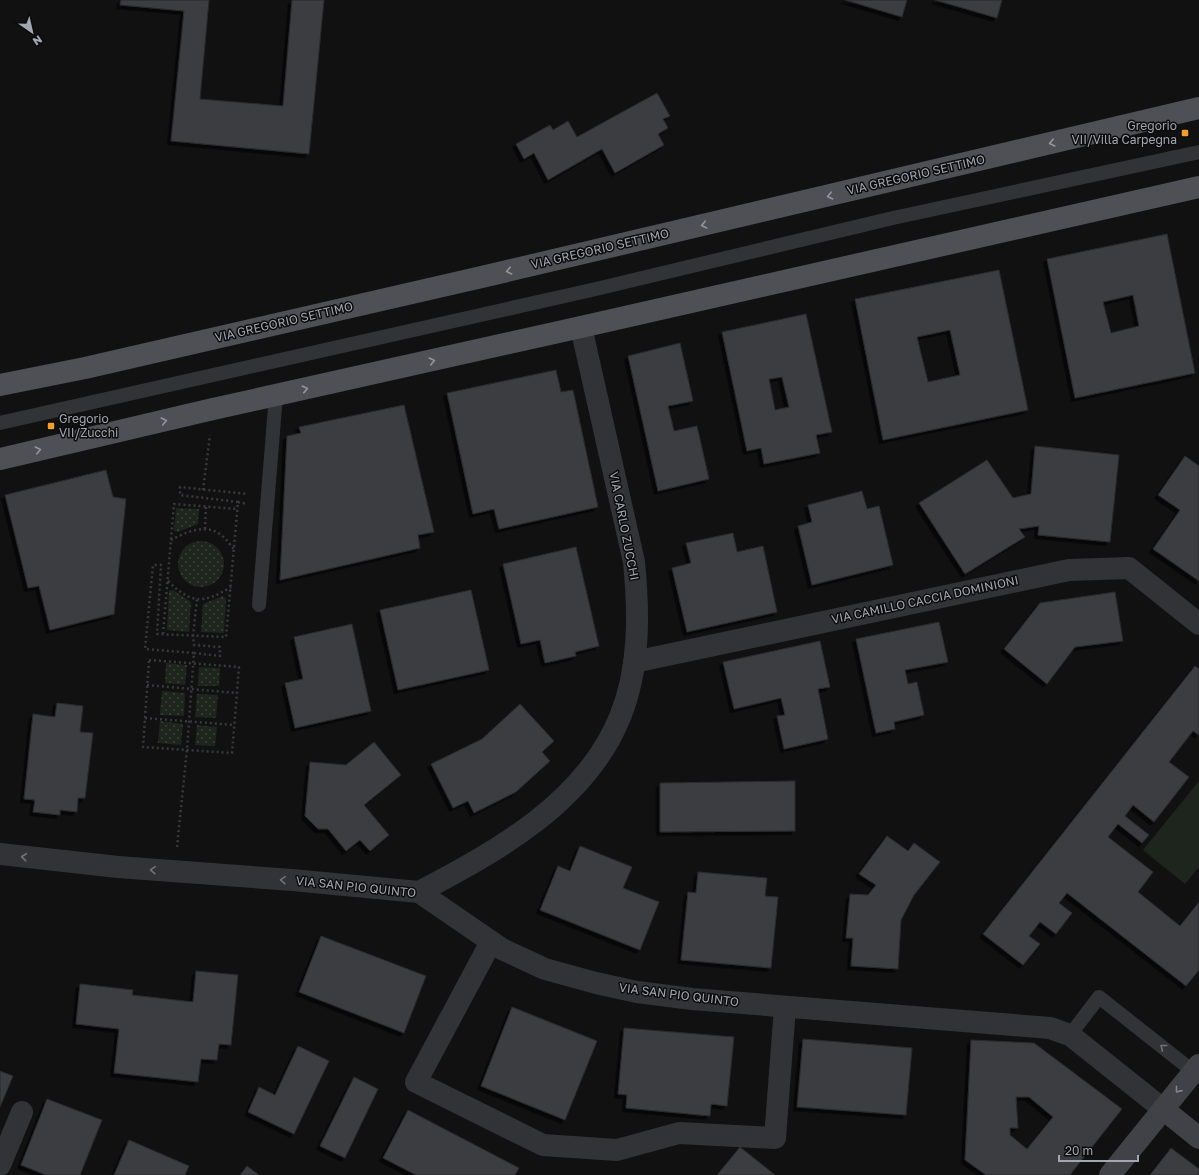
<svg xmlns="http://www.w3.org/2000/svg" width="1199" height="1175" font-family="'Golos Text',sans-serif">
	<defs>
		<pattern id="grass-dots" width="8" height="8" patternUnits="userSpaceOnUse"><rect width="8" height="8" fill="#1d251d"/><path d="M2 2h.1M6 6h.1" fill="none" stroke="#3b423b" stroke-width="1.8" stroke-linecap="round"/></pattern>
		<filter id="shadow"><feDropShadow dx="-3.5" dy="3.5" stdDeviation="0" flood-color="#0009"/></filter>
	</defs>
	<rect width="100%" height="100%" fill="#111112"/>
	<g fill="url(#grass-dots)">
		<polygon points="176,508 199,509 198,524 178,532 174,531"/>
		<circle cx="201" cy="564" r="23"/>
		<polygon points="173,590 191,602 189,632 167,630 169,591"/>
		<polygon points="223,596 226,599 224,633 201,632 203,604"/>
		<polygon points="166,663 187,665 185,685 165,683"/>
		<polygon points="199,667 220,668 219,686 198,686"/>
		<polygon points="162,691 185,693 184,716 160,715"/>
		<polygon points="197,694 218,695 216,718 195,717"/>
		<polygon points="160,721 183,724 181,745 158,743"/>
		<polygon points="197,725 217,727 215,746 195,745"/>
	</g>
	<polygon fill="#1d251d" points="1199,781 1199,867 1185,884 1143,850"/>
	<g fill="#3b3c3f" stroke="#2b2b2e" fill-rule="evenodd" filter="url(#shadow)">
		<polygon points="121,0 209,0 200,99 283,106 292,0 324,0 309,154 171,141 184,11 120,5"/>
		<polygon points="845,0 907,0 902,17"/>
		<polygon points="935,0 1002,0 997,18"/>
		<polygon points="657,93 670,116 663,119 668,128 658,134 664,145 615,173 602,149 548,180 534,153 524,159 516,144 550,125 553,130 568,121 577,137"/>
		<path d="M1167,234L1195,373L1075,398L1047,259ZM1133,295L1139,326L1111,333L1103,302Z"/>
		<path d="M999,270L1028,410L883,440L855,299ZM950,330L960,375L928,382L917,337Z"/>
		<path d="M806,314L832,432L816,435L820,453L764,464L761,448L747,451L722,332ZM782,377L789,407L775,410L769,379Z"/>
		<polygon points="680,343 693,401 668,406 674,431 697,426 709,479 658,491 628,356"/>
		<polygon points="556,370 561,392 573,390 598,507 499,529 494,509 473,514 447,393"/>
		<polygon points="404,405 434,532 418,535 420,548 280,580 287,436 301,433 299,427"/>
		<polygon points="1035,446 1119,455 1110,542 1038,535 1039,526 1019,529 1025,537 965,574 919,503 987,460 1013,498 1031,494"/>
		<polygon points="1185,456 1199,466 1199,581 1153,549 1180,510 1158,495"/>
		<polygon points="106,470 113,497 126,499 114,614 50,630 39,586 28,588 5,495"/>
		<polygon points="862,491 867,509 879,506 893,565 812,585 798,526 812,522 808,505"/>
		<polygon points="733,533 737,552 763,546 777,612 687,632 672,568 691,563 686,543"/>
		<polygon points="576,547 599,646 575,652 576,656 545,663 540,640 521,644 503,564"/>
		<polygon points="471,590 489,670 398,690 380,610"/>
		<polygon points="1115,592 1123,641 1075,647 1047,684 1004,649 1040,603"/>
		<polygon points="939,622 948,662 905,670 908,684 917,682 924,715 894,722 895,729 876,733 856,639"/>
		<polygon points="352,624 371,711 295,728 285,683 303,679 294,637"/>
		<polygon points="820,641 830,687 818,689 828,739 784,749 777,716 785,715 781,698 734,709 723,662"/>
		<polygon points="1195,666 1199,669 1199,735 1193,731 1169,762 1189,777 1154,822 1133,805 1125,816 1149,835 1142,843 1118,824 1108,837 1153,872 1138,892 1180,926 1199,902 1199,970 1186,986 1067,893 1059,903 1072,913 1056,934 1040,922 1029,936 1040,944 1023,965 983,934"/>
		<polygon points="57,703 83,706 80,732 93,733 85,798 78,798 77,812 60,810 60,815 33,812 35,800 24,799 33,714 55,717"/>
		<polygon points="520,704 554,741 542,752 550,761 516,792 474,813 468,801 453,808 431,764 482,739"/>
		<polygon points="374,742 401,775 364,805 389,835 370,851 360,840 346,851 328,829 318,829 305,816 310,762 346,765"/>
		<polygon points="795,781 795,831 660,832 660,783"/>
		<polygon points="887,836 908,851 914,843 940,862 914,895 901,920 898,969 851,966 853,938 846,938 850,894 868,895 876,885 859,874"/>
		<polygon points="580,846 632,867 623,888 659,902 640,950 540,910 558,866 570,871"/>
		<polygon points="698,872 767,878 765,896 778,897 771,968 681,960 688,892 696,893"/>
		<polygon points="321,936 426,976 404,1033 299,992"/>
		<polygon points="196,971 238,975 231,1045 219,1044 217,1060 201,1059 198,1082 114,1073 119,1029 76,1024 80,984 133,990 132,995 193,1002"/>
		<polygon points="512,1007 597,1041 565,1120 481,1086"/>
		<polygon points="624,1028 734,1037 727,1106 711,1104 710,1116 626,1108 627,1095 618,1094"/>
		<polygon points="803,1039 912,1048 906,1115 797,1107"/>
		<path d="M971,1040L1034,1043L1122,1109L1070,1175H986L965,1160ZM1016,1097H1029L1053,1117L1027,1149L1010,1135V1128H1018Z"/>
		<polygon points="298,1046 329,1061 294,1134 248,1112 259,1087 275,1095"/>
		<polygon points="0,1071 13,1076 0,1107"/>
		<polygon points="354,1077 378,1089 345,1158 320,1146"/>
		<polygon points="47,1099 102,1120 80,1175 46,1175 21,1165"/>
		<polygon points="408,1110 519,1168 515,1175 416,1175 383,1158"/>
		<polygon points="129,1140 189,1166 185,1175 114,1175"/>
		<polygon points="740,1147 775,1175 717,1175"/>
		<polygon points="1171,1148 1199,1169 1199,1175 1150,1175"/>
		<polygon points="247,1166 259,1175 240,1175"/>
	</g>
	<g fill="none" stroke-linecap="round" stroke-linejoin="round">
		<g stroke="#383a3e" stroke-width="2.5" stroke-dasharray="2 3" stroke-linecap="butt">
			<polyline points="203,490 210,435"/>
			<polyline points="238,502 247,504"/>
			<polyline points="205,529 206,506"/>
			<path d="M171,540C186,532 206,523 221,535C226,538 230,545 234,549"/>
			<path d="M168,581C191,604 203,604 231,587"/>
			<polyline points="163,634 174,504 237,509"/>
			<polyline points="194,653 220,656 220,647 194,645 193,636 197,599"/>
			<polygon points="149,660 239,667 232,753 143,747"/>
			<polyline points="147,685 236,693"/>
			<polyline points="145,718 234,725"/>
			<polyline points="177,847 187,749 194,653 145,649 153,565 161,565 157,634 226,637 238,502 180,495 180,487 247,494"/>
		</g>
		<g stroke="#323337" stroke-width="14">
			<polyline points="0,423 596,289 893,218 1199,152"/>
			<polyline points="259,605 276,395"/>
			<polyline points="1070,1035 1099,997 1199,1076"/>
		</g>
		<g stroke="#323337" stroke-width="22">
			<polyline points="634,662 1069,570 1129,568 1199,624"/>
			<polyline points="0,854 118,867 292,880 419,892 502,949 545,969 596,983 637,992 692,999 1050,1028 1070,1035 1163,1109"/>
			<path d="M419,892C497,851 585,803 620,717C640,668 639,613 634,562L581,327"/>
			<polyline points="491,942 416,1082 543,1145 617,1150 679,1133 775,1138 785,1007"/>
			<polyline points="0,1165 22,1112"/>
		</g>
		<g stroke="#404247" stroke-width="22">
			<polyline points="1163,1109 1199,1138"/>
			<polyline points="1110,1175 1199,1065"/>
		</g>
		<g stroke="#4e5056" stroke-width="22">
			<polyline points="0,385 85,368 486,276 1199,108"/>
			<polyline points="0,459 213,409 581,327 1199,187"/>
		</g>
	</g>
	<defs><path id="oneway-chevron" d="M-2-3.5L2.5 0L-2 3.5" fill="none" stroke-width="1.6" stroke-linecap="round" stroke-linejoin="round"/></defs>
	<g stroke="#9196a0">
		<use href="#oneway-chevron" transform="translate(1052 143) rotate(167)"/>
		<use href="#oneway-chevron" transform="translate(830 196) rotate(167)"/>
		<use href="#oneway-chevron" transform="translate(704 225) rotate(167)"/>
		<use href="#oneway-chevron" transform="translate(509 271) rotate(167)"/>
		<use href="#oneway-chevron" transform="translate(432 361) rotate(-13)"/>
		<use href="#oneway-chevron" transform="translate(305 389) rotate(-13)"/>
		<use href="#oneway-chevron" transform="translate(164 421) rotate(-13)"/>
		<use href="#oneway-chevron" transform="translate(38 450) rotate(-13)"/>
	</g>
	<g stroke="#70737b">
		<use href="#oneway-chevron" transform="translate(24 857) rotate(-174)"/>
		<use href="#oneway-chevron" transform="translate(153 870) rotate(-176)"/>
		<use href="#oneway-chevron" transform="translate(283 880) rotate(-176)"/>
		<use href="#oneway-chevron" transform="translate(1163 1047) rotate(-142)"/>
	</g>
	<use stroke="#80848d" href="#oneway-chevron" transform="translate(1178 1090) rotate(129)"/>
	<g fill="#f39e28" stroke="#0c0c0d" stroke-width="1.5">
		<rect x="1181" y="129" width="8" height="8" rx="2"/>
		<rect x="47" y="422" width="8" height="8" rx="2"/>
	</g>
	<g text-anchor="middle" stroke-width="3" stroke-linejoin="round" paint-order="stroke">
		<g font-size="12" fill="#a2a8b3" stroke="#0c0c0d" text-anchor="end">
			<text x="1177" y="130">Gregorio<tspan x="1177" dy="14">VII/Villa Carpegna</tspan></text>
			<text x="59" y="423" text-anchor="start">Gregorio<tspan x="59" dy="14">VII/Zucchi</tspan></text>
		</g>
		<g font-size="12" fill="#a2a8b3" stroke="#0c0c0d">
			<text transform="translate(916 175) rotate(-13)" y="4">VIA GREGORIO SETTIMO</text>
			<text transform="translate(600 249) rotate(-13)" y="4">VIA GREGORIO SETTIMO</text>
			<text transform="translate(284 322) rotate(-13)" y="4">VIA GREGORIO SETTIMO</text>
			<text transform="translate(624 526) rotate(79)" y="4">VIA CARLO ZUCCHI</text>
			<text transform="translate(925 600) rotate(-12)" y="4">VIA CAMILLO CACCIA DOMINIONI</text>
			<text transform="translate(356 887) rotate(6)" y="4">VIA SAN PIO QUINTO</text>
			<text transform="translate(679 995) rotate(7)" y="4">VIA SAN PIO QUINTO</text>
		</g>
	</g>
	<g transform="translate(32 32) rotate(146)" stroke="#0c0c0d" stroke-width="3" paint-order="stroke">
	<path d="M0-3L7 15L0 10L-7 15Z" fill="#a2a8b3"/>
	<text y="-6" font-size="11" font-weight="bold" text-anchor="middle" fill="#a2a8b3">N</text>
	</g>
	<path d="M1059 1155v6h79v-6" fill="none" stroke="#a2a8b3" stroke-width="2"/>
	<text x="1065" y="1155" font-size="12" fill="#a2a8b3" stroke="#0c0c0d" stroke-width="3" paint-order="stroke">20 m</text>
</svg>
